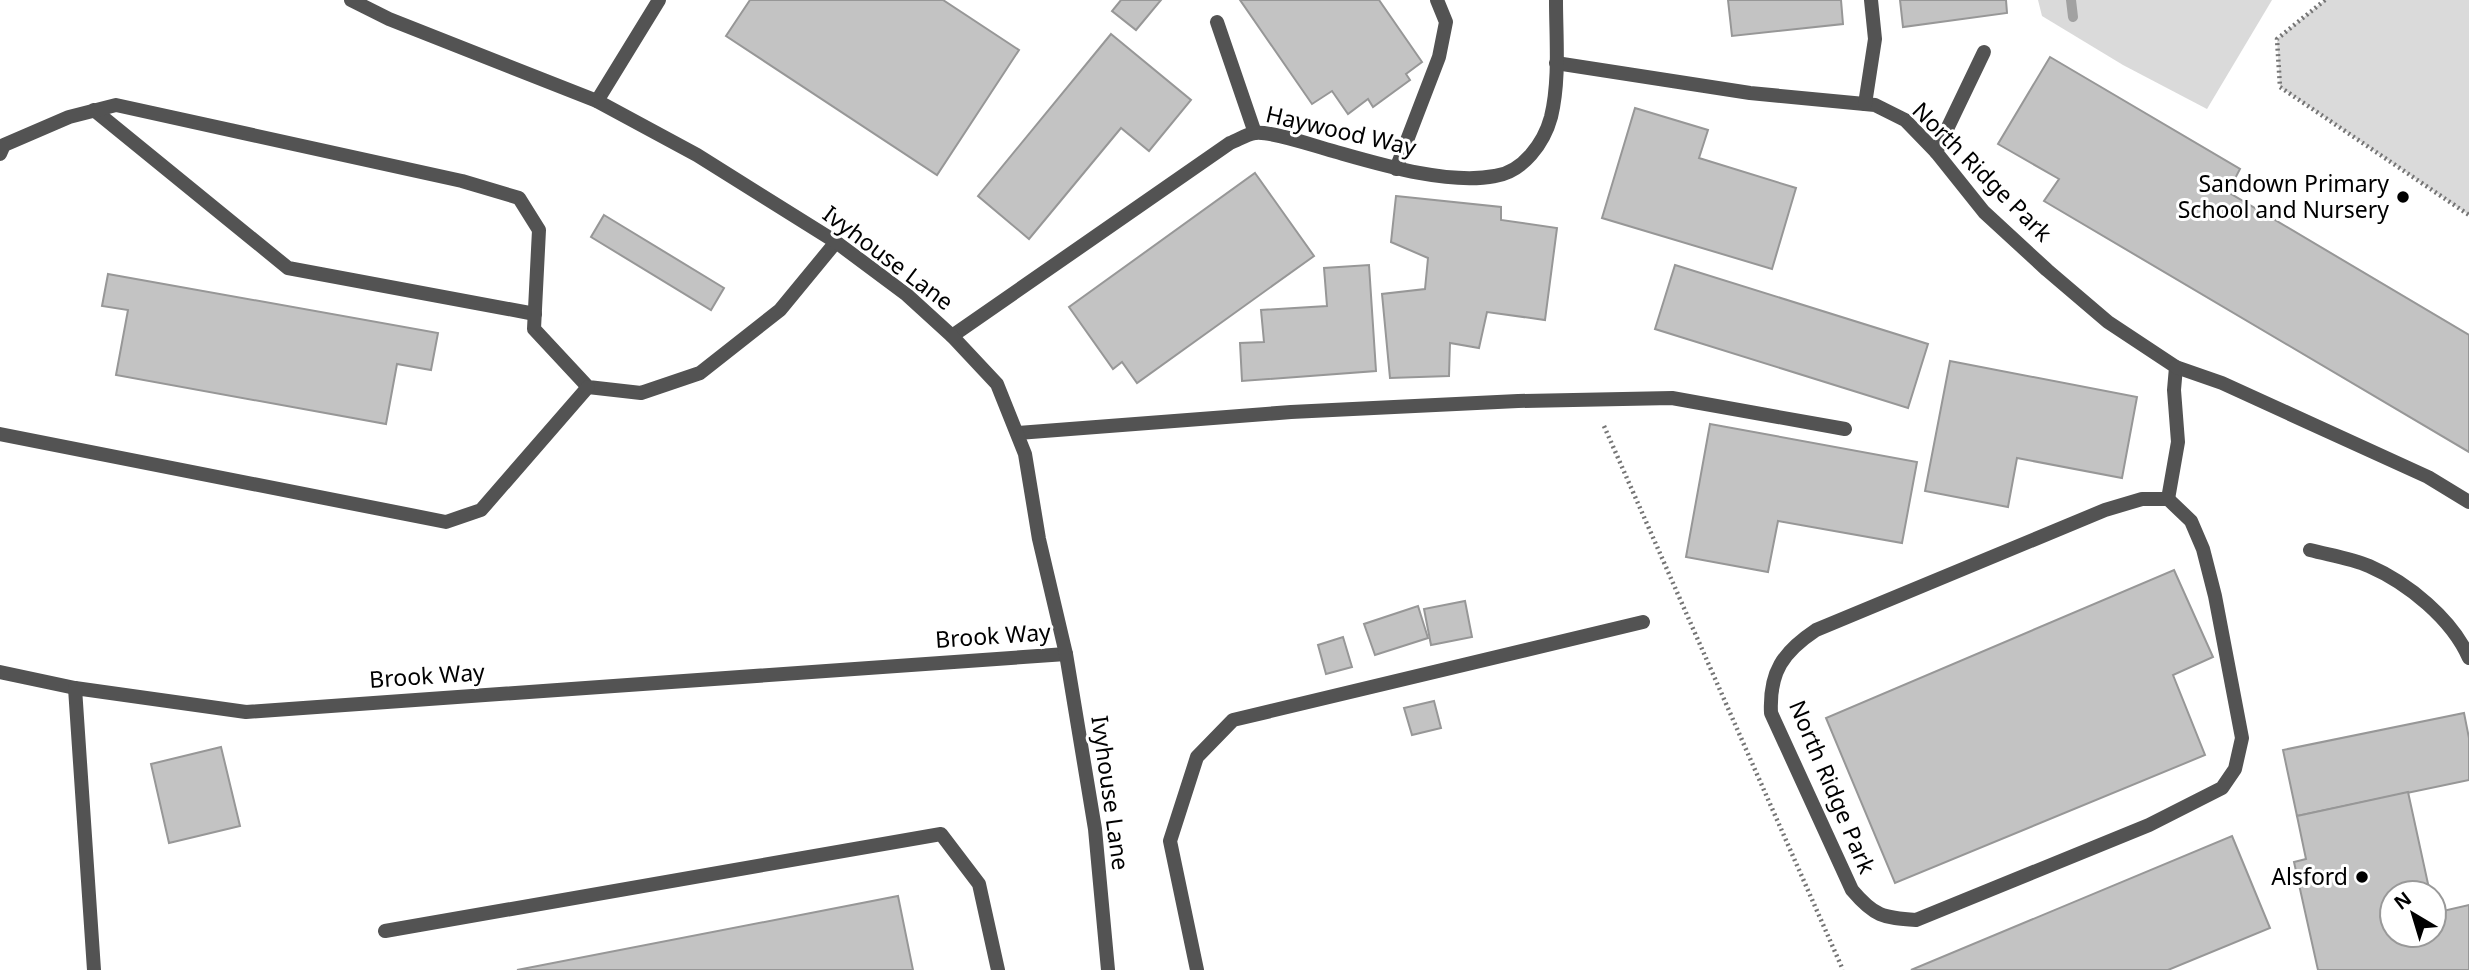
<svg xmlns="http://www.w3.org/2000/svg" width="2469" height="970" font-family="'Noto Sans',sans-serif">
	<rect width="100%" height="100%" fill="#fff"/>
	<g fill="#dadada">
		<polygon points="2038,0 2272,0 2207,109 2123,65 2042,16"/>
		<polygon points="2325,0 2469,0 2469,215 2280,87 2277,39"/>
	</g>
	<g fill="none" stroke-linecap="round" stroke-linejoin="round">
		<polyline stroke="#a1a1a1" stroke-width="10" points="2071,0 2073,17"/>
	</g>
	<g fill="#c3c3c3" stroke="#979797" stroke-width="2">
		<polygon points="750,0 943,0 1019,50 937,175 726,36"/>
		<polygon points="1121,0 1161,0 1136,30 1112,11"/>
		<polygon points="1240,0 1379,0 1422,62 1406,74 1410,80 1373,107 1368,99 1348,114 1332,91 1312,104"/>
		<polygon points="1728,0 1841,0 1843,24 1732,36"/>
		<polygon points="1900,0 2006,0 2007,13 1903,27"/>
		<polygon points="1111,34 1191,100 1149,151 1121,128 1029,239 978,196"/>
		<polygon points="2050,57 2240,169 2228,192 2469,335 2469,452 2044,201 2059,179 1998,144"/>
		<polygon points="1635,108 1708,130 1699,158 1796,188 1772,269 1602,218"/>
		<polygon points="1255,173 1314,256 1137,383 1122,362 1113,369 1069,307"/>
		<polygon points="1396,196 1501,207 1501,220 1557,228 1545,320 1487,312 1479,348 1450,343 1449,376 1390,378 1382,294 1425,289 1428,258 1391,242"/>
		<polygon points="604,215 724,288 711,310 591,237"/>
		<polygon points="1369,265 1376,371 1242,381 1240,343 1264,342 1261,310 1327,306 1324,268"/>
		<polygon points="1675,265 1928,344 1908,408 1655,329"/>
		<polygon points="108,274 438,333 431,370 397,364 386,424 116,375 128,310 102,306"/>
		<polygon points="1950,361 2137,397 2122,478 2017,458 2008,507 1925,491"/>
		<polygon points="1710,424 1917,462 1902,543 1778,521 1768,572 1686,557"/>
		<polygon points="2174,570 2213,657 2173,675 2205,755 1895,883 1826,718"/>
		<polygon points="1465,601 1472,637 1431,645 1424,609"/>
		<polygon points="1418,606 1428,638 1375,655 1364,624"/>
		<polygon points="1343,637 1352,667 1326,674 1318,645"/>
		<polygon points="1434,701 1441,728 1412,735 1404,708"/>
		<polygon points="2464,713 2469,738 2469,780 2297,816 2283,750"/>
		<polygon points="221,747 240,826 169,843 151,764"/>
		<polygon points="2408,792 2430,893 2392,893 2392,935 2434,935 2434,913 2469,905 2469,970 2318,970 2294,862 2306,859 2297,816"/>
		<polygon points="2232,836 2270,928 2168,970 1911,970"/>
		<polygon points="898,896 913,970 517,970"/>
	</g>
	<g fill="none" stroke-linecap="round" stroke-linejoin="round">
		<g stroke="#757575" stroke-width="4.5" stroke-dasharray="2 3.5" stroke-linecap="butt">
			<polyline points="2325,0 2277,39 2280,87 2469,215"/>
			<polyline points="1604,426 1843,970"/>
		</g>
		<g stroke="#535353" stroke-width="14">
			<polyline points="1217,22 1255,133"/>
			<polyline points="1556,63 1750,93 1875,105 1905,120 1936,152 1984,212 2047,270 2108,322 2176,367 2174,390 2178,442 2168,499"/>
			<polyline points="597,101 659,0"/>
			<polyline points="1865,104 1875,39 1871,0"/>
			<polyline points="94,110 288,268 535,314"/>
			<polyline points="1936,152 1984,52"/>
			<polyline points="0,154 4,145 69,117 116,105 462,181 519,198 539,230 534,329 588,387 641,393 700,373 780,310 836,242"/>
			<polyline points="1396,169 1439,57 1446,22 1437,0"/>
			<path d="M952,336L1230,143C1238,140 1247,134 1255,133C1273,131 1314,146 1333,151C1379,164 1447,185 1495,176C1523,172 1544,143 1551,117C1560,80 1556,38 1556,0"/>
			<polyline points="2176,367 2222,383 2428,477 2469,502"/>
			<polyline points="1018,433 1291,412 1518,401 1672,398 1845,429"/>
			<polyline points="0,434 446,522 481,510 588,387"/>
			<path d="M2142,499H2168L2191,521L2203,549L2215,596L2242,738L2235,769L2222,788L2149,825L1916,920C1883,918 1874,916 1852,890L1771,713C1769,672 1783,652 1816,630L2105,510Z"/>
			<path d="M2310,550C2329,555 2351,558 2369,566C2408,583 2452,619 2469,658"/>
			<polyline points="0,672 75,688"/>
			<polyline points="385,931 941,834 979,884 998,970"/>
			<polyline points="94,970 75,688 246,712 1066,654"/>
			<polyline points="1197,970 1170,841 1197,757 1233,720 1643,622"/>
		</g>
		<polyline stroke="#535353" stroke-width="14" points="351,0 389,19 597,101 697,155 836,242 907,295 952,336 997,384 1025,454 1039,539 1066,654 1095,829 1108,970"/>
	</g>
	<g fill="#000" stroke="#fff" stroke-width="2.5">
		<circle cx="2403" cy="197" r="7"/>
		<circle cx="2362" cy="877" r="7"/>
	</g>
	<g text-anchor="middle" stroke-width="6" stroke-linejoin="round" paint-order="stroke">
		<g font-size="23" fill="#000" stroke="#fff">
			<text transform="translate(1341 131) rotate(13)" y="8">Haywood Way</text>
			<text transform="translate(1982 172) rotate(45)" y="8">North Ridge Park</text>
			<text transform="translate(888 258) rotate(37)" y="8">Ivyhouse Lane</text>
			<text transform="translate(993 636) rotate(-4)" y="8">Brook Way</text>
			<text transform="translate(427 676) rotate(-4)" y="8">Brook Way</text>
			<text transform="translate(1832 787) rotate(67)" y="8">North Ridge Park</text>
			<text transform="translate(1110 793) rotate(82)" y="8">Ivyhouse Lane</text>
		</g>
		<g font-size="23" fill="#000" stroke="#fff" text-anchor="end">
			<text x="2389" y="192">Sandown Primary<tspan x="2389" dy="26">School and Nursery</tspan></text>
			<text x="2348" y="885">Alsford</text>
		</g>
	</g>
	<g transform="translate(2413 914) rotate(322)"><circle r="33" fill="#ffffff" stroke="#999999" stroke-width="2"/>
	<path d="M0-5L12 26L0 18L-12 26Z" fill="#000000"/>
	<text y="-10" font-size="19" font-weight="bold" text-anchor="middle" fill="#000000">N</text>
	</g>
</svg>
